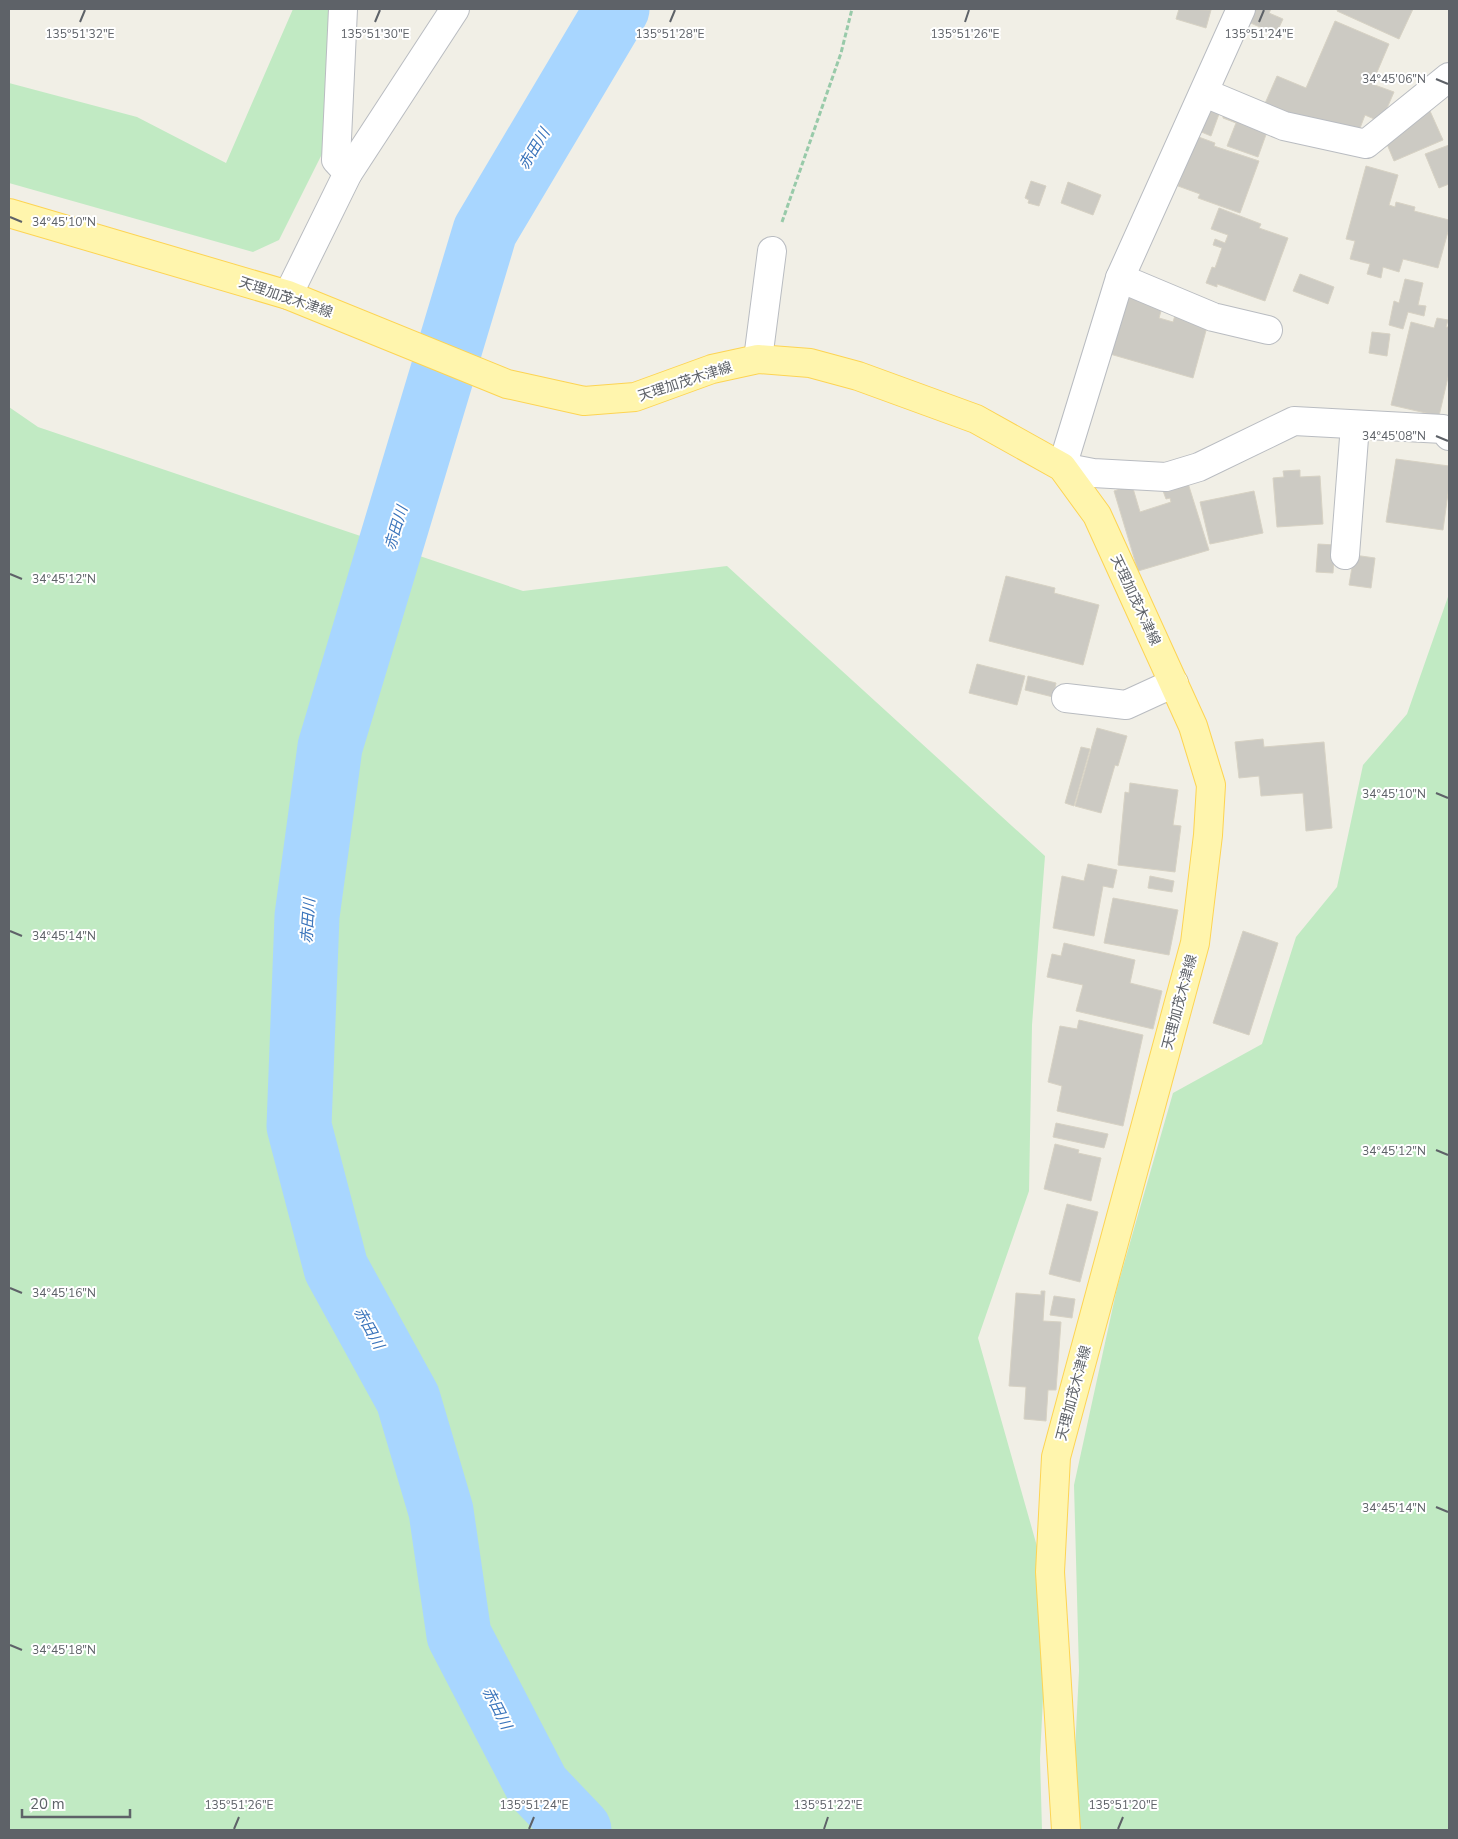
<svg xmlns="http://www.w3.org/2000/svg" width="1458" height="1839" font-family="'Nunito Sans','Noto Sans JP',sans-serif">
	<rect width="100%" height="100%" fill="#f1efe6"/>
	<g fill="#c1eac3">
		<polygon points="293,9 331,9 324,150 279,240 253,252 9,183 9,83 137,117 226,163"/>
		<polygon points="9,407 38,427 523,591 727,566 1045,856 1032,1025 1029,1191 978,1338 1040,1557 1044,1678 1040,1758 1042,1830 9,1830"/>
		<polygon points="1449,594 1449,1830 1079,1830 1074,1771 1079,1671 1074,1485 1117,1288 1173,1093 1262,1044 1296,937 1337,887 1363,765 1407,714"/>
	</g>
	<g fill="none" stroke-linecap="round" stroke-linejoin="round">
		<polyline stroke="#a8d6ff" stroke-width="65" points="579,1830 538,1787 459,1635 441,1511 408,1399 336,1268 299,1126 307,916 330,747 485,231 617,9"/>
	</g>
	<g fill="#cccac3" stroke="#d7d2c4">
		<polygon points="1179,9 1211,10 1206,28 1176,19"/>
		<polygon points="1251,9 1271,9 1269,13 1283,19 1276,34 1246,21"/>
		<polygon points="1338,9 1413,9 1399,39 1337,11"/>
		<polygon points="1335,21 1389,44 1372,84 1394,92 1381,122 1365,115 1357,136 1311,117 1307,127 1263,108 1277,76 1306,88"/>
		<polygon points="1208,107 1268,129 1258,157 1227,146 1236,123 1223,118 1223,116 1219,114 1211,136 1199,131"/>
		<polygon points="1430,111 1443,140 1394,161 1382,132"/>
		<polygon points="1196,136 1215,143 1214,146 1259,161 1240,213 1198,198 1200,194 1178,186"/>
		<polygon points="1449,145 1449,184 1439,188 1425,154"/>
		<polygon points="1366,166 1398,175 1389,205 1395,207 1396,202 1415,207 1414,211 1449,220 1449,228 1438,268 1403,259 1399,272 1383,267 1381,278 1367,274 1370,264 1350,259 1355,241 1346,239"/>
		<polygon points="1031,181 1046,186 1039,206 1028,203 1029,200 1025,198"/>
		<polygon points="1068,182 1101,195 1093,215 1061,203"/>
		<polygon points="1219,208 1261,224 1259,228 1288,238 1265,301 1217,284 1217,287 1206,283 1212,267 1215,268 1222,248 1213,245 1215,239 1225,243 1228,235 1211,229"/>
		<polygon points="1300,274 1334,287 1328,304 1293,291"/>
		<polygon points="1405,279 1423,283 1418,305 1426,306 1424,316 1408,312 1403,329 1389,325 1394,301 1399,303"/>
		<polygon points="1127,294 1163,304 1159,318 1173,322 1178,306 1210,316 1193,378 1110,354"/>
		<polygon points="1437,318 1448,320 1446,327 1449,327 1449,373 1439,416 1391,405 1411,322 1434,328"/>
		<polygon points="1372,332 1390,334 1387,356 1369,353"/>
		<polygon points="1396,459 1449,466 1449,486 1443,530 1386,522"/>
		<polygon points="1300,470 1300,477 1320,476 1323,524 1277,527 1273,478 1284,477 1283,471"/>
		<polygon points="1187,480 1209,550 1138,571 1114,491 1132,485 1140,512 1171,502 1170,498 1166,499 1162,488"/>
		<polygon points="1254,491 1263,533 1210,544 1200,502"/>
		<polygon points="1318,544 1335,545 1333,573 1316,572"/>
		<polygon points="1354,555 1375,558 1371,588 1349,585"/>
		<polygon points="1006,576 1055,588 1054,593 1099,605 1083,665 989,641"/>
		<polygon points="977,664 1025,676 1017,705 969,693"/>
		<polygon points="1028,676 1056,683 1053,697 1025,690"/>
		<polygon points="1097,728 1127,736 1118,766 1115,765 1101,813 1075,806"/>
		<polygon points="1263,739 1264,747 1324,742 1332,828 1306,831 1303,793 1261,796 1259,776 1239,778 1235,742"/>
		<polygon points="1081,747 1090,749 1074,806 1065,803"/>
		<polygon points="1130,783 1178,790 1173,825 1181,826 1175,872 1118,865 1125,792 1129,793"/>
		<polygon points="1088,864 1117,870 1113,888 1103,886 1094,936 1053,928 1062,876 1084,881"/>
		<polygon points="1150,876 1174,881 1172,892 1148,888"/>
		<polygon points="1113,898 1178,910 1169,955 1104,943"/>
		<polygon points="1243,931 1278,943 1249,1035 1213,1023"/>
		<polygon points="1064,943 1135,960 1130,983 1162,991 1153,1029 1076,1011 1083,985 1047,977 1052,954 1061,956"/>
		<polygon points="1079,1020 1143,1035 1123,1126 1057,1111 1062,1086 1048,1082 1060,1026 1077,1029"/>
		<polygon points="1056,1123 1108,1134 1104,1148 1053,1137"/>
		<polygon points="1055,1144 1079,1150 1078,1153 1101,1158 1091,1201 1044,1189"/>
		<polygon points="1067,1204 1098,1212 1080,1282 1049,1274"/>
		<polygon points="1041,1291 1045,1291 1043,1321 1061,1322 1056,1390 1048,1390 1046,1421 1024,1419 1026,1387 1009,1386 1016,1293 1041,1295"/>
		<polygon points="1054,1296 1075,1299 1072,1318 1050,1315"/>
	</g>
	<g fill="none" stroke-linecap="round" stroke-linejoin="round">
		<g stroke="#b9bcc1" stroke-width="30">
			<g id="minor">
				<polyline points="343,9 336,160 348,173"/>
				<polyline points="1241,9 1120,278 1062,467 1093,473 1166,477 1199,467 1294,421 1443,429 1449,436"/>
				<polyline points="1205,93 1284,126 1366,144 1449,77"/>
				<polyline points="1120,278 1213,317 1268,330"/>
				<polyline points="288,295 348,173 455,9"/>
				<polyline points="758,359 772,251"/>
				<polyline points="1345,555 1355,425"/>
				<polyline points="1066,698 1126,705 1174,683"/>
			</g>
		</g>
		<g stroke="#fdd453" stroke-width="30">
			<polyline id="major" points="9,213 288,295 507,384 584,401 635,397 712,369 758,359 810,363 858,376 976,419 1062,467 1097,515 1193,726 1211,785 1208,835 1195,943 1056,1457 1050,1572 1066,1830"/>
		</g>
		<polyline stroke="#98caa9" stroke-width="3" stroke-dasharray="5 2.5" stroke-linecap="butt" points="782,222 841,53 852,9"/>
		<use href="#minor" stroke="#fff" stroke-width="28"/>
		<use href="#major" stroke="#fff5ad" stroke-width="28"/>
	</g>
	<path fill="none" stroke="#5e6268" stroke-width="2" d="M80,22L85,10M375,22L380,10M670,22L675,10M965,22L969,10M1259,22L1264,10M1436,79L1448,84M10,217L22,222M1436,436L1448,441M10,574L22,579M1436,793L1448,798M10,931L22,936M1436,1150L1448,1155M10,1288L22,1293M1436,1507L1448,1512M10,1645L22,1650M234,1829L239,1817M529,1829L534,1817M824,1829L828,1817M1118,1829L1123,1817"/>
	<g text-anchor="middle" stroke-width="4" stroke-linejoin="round" paint-order="stroke">
		<g font-size="14" fill="#5e6268" stroke="#fff">
			<text transform="translate(286 297) rotate(19)" y="5">天理加茂木津線</text>
			<text transform="translate(685 381) rotate(-18)" y="5">天理加茂木津線</text>
			<text transform="translate(1136 600) rotate(65)" y="5">天理加茂木津線</text>
			<text transform="translate(1179 1002) rotate(-75)" y="5">天理加茂木津線</text>
			<text transform="translate(1073 1393) rotate(-75)" y="5">天理加茂木津線</text>
		</g>
		<g font-size="15" font-style="italic" fill="#3a74bb" stroke="#fff">
			<text transform="translate(534 149) rotate(-59)" y="5">赤田川</text>
			<text transform="translate(396 528) rotate(-73)" y="5">赤田川</text>
			<text transform="translate(308 921) rotate(-86)" y="5">赤田川</text>
			<text transform="translate(369 1328) rotate(61)" y="5">赤田川</text>
			<text transform="translate(497 1708) rotate(63)" y="5">赤田川</text>
		</g>
	</g>
	<g font-size="12" text-anchor="middle" fill="#5e6268" stroke="#fff" stroke-width="4" stroke-linejoin="round" paint-order="stroke">
		<text x="80" y="38">135°51'32"E</text>
		<text x="375" y="38">135°51'30"E</text>
		<text x="670" y="38">135°51'28"E</text>
		<text x="965" y="38">135°51'26"E</text>
		<text x="1259" y="38">135°51'24"E</text>
		<text x="1394" y="83">34°45'06"N</text>
		<text x="64" y="226">34°45'10"N</text>
		<text x="1394" y="440">34°45'08"N</text>
		<text x="64" y="583">34°45'12"N</text>
		<text x="1394" y="798">34°45'10"N</text>
		<text x="64" y="940">34°45'14"N</text>
		<text x="1394" y="1155">34°45'12"N</text>
		<text x="64" y="1297">34°45'16"N</text>
		<text x="1394" y="1512">34°45'14"N</text>
		<text x="64" y="1654">34°45'18"N</text>
		<text x="239" y="1809">135°51'26"E</text>
		<text x="534" y="1809">135°51'24"E</text>
		<text x="828" y="1809">135°51'22"E</text>
		<text x="1123" y="1809">135°51'20"E</text>
	</g>
	<rect width="1458" height="1839" fill="none" stroke="#5e6268" stroke-width="20"/>
	<path d="M22 1809v8h108v-8" fill="none" stroke="#5e6268" stroke-width="2.5"/>
	<text x="30" y="1809" font-size="15" fill="#5e6268" stroke="#ffffff" stroke-width="4" paint-order="stroke">20 m</text>
</svg>
